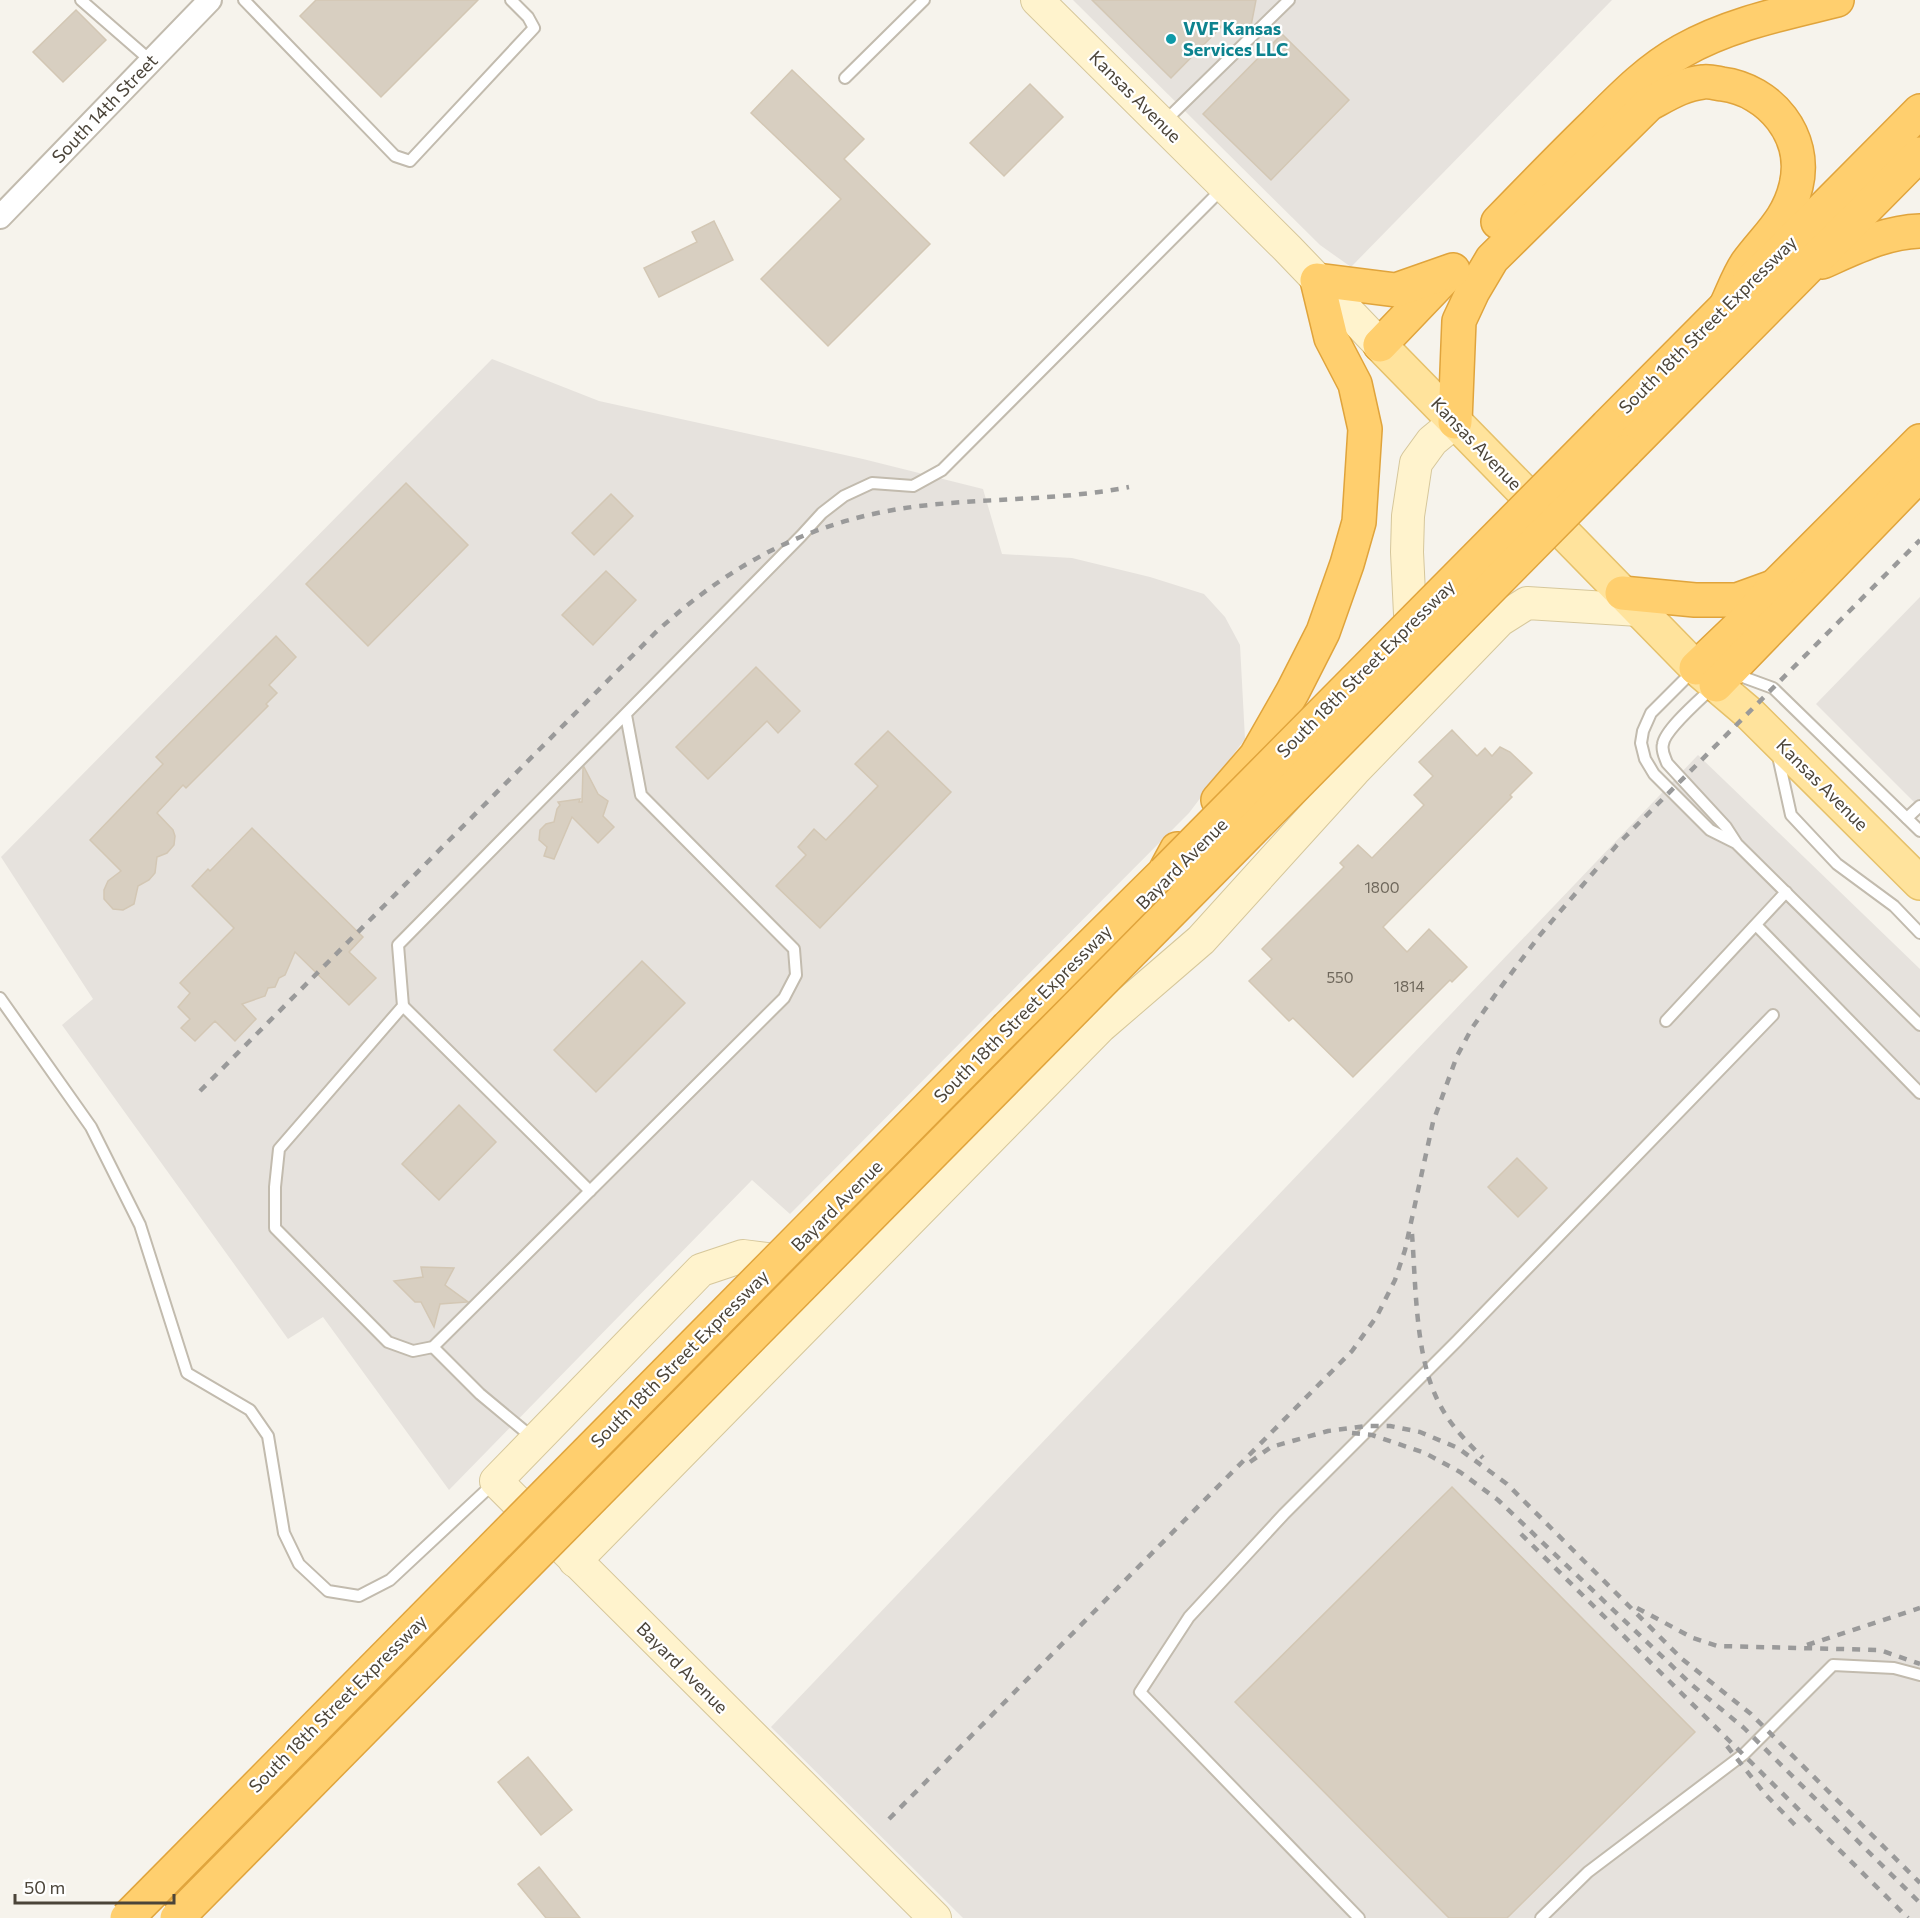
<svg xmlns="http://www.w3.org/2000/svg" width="1920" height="1918" font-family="Commissioner,sans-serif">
	<rect width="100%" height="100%" fill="#f6f3ec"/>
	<g fill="#e6e2dd">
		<polygon points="1073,0 1612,0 1351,267 1320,245"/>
		<polygon points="492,359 599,401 863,459 983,489 1002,554 1072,558 1150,577 1204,594 1225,617 1240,645 1245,739 1189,813 790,1214 752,1180 449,1490 323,1317 288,1339 62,1025 93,999 1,857"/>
		<polygon points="1920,597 1920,808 1816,704"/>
		<polygon points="1698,755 1920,969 1920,1918 963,1918 771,1727"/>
	</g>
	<g fill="#d8cfc1" stroke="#d3c7b4" stroke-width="1.5">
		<polygon points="316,0 478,0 381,97 300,16"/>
		<polygon points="1092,0 1256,0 1251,26 1240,30 1227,21 1171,78"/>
		<polygon points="76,10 106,40 63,82 33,52"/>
		<polygon points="1282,34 1349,100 1271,180 1203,114"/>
		<polygon points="792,70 864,139 844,159 930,244 828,346 761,279 841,199 751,113"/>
		<polygon points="1030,84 1063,117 1004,176 970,143"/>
		<polygon points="714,221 733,260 659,297 644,268 697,242 692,232"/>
		<polygon points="406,483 468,545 368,646 306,584"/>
		<polygon points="611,494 633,516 594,555 572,533"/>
		<polygon points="606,571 636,600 593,645 562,615"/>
		<polygon points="276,636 296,657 269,685 277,693 266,704 268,706 186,788 183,785 157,813 173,830 175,836 174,845 167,853 157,857 155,873 149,880 138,886 134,904 123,910 113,909 104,899 104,890 108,881 121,871 90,840 163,764 156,757"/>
		<polygon points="756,667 800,711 778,733 767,721 708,779 676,747"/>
		<polygon points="1452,730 1477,756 1485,748 1492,756 1500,747 1510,752 1532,773 1510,795 1512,797 1383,927 1407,952 1429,929 1467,967 1452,982 1450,980 1353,1077 1293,1018 1289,1021 1249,981 1272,959 1262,949 1344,867 1340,863 1358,845 1372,858 1424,805 1414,795 1433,776 1419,762"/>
		<polygon points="888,731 951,792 820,928 776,886 806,855 798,847 814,829 826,840 878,786 855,764"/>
		<polygon points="584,767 598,794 608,801 603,816 614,827 598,843 572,817 554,859 544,856 547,847 539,840 540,830 546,824 554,822 557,809 560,805 558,802 580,799 579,802 582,802 583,768"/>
		<polygon points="252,828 363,937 349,952 376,978 349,1005 295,952 285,975 279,978 275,987 268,988 265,996 242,1004 256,1019 235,1041 215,1021 195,1041 181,1028 190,1019 178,1007 190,993 180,983 234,928 192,886 208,869 210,871"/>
		<polygon points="642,961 685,1003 596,1092 554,1050"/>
		<polygon points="459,1105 496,1142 439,1200 402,1164"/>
		<polygon points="1517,1158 1547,1188 1518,1217 1488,1187"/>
		<polygon points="421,1267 454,1268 445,1285 468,1302 440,1304 434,1327 421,1302 415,1302 394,1281 423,1277"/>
		<polygon points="1452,1487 1695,1732 1507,1918 1449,1918 1235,1702"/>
		<polygon points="528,1757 572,1810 541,1835 498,1782"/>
		<polygon points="539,1867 580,1918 546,1918 518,1884"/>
	</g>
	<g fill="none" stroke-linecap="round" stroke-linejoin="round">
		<g stroke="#c2bbae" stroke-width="14">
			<g id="lane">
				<polyline points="81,0 151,61"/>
				<polyline points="244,0 395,156 410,161 534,28 528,17 511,0"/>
				<polyline points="845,78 924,0"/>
				<polyline points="1165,121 1289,0"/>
				<polyline points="1694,670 1651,713 1643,731 1641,743 1645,759 1654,774 1710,830 1734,842"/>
				<polyline points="1735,679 1743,677 1773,688 1920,831"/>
				<path d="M1714,686C1702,698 1665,729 1663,744C1661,751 1665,757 1667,763L1726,827L1737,844L1920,1025"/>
				<polyline points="626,715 641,795 794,949 796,975 784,998 433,1347 413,1351 388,1342 275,1228 275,1187 279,1149 403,1006 398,945 801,536 822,513 844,496 872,483 913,486 942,470 1223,188"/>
				<polyline points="1778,756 1791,815 1837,864 1894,906 1920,933"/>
				<polyline points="1907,818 1920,806"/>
				<polyline points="1756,925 1920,1093"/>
				<polyline points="0,998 91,1127 140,1225 187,1373 250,1410 268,1436 284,1533 299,1564 328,1591 359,1596 390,1580 494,1483"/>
				<polyline points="403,1006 590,1191"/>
				<polyline points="1666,1021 1786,892"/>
				<polyline points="433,1347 480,1394 533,1438"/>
				<polyline points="1359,1918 1140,1692 1189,1617 1284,1514 1457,1341 1773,1015"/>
				<polyline points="1541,1918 1588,1872 1744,1754 1833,1665 1894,1668 1920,1675"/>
			</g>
		</g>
		<g stroke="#c2bbae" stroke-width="26">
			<polyline id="street" points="0,217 210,0"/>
		</g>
		<g stroke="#d6c79b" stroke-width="34">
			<g id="secondary">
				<polyline points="1037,0 1287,248 1380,345"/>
				<polyline points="1404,642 1411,635 1407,552 1408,516 1416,463 1432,441 1455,422"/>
				<polyline points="795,1249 783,1261 743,1256 701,1270 496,1481 935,1918"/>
				<polyline points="575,1561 1100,1027 1201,940 1354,771 1500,620 1527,603 1639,610"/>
			</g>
		</g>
		<g stroke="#e6c16a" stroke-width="36">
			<polyline id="primary" points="1380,345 1696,668 1749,713 1920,883"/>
		</g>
		<g stroke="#e0a43c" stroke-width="36">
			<g id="highway">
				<path d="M1498,222C1530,189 1562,156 1595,124C1622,97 1648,70 1682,51C1729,24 1785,13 1837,0"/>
				<path d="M1822,262C1854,248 1885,232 1920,231"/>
				<polyline points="1380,345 1446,276"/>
				<path d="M1455,422L1459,321L1473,291L1492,259L1649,104C1666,95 1683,84 1703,82C1709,81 1716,83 1722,84C1770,90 1808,136 1796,186C1788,220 1767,236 1747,263C1738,276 1732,294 1725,308"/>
				<polyline points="1607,426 1920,111"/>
				<polyline points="1625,452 1920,154"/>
				<polyline points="1622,593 1695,600 1737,600 1773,587"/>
				<polyline points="1696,668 1742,624 1775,586 1920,441"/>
				<polyline points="1716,685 1920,474"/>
				<polyline points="1218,800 1256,756 1293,691 1323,632 1347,564 1359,522 1365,429 1355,384 1331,338 1317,280 1396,290 1453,270"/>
				<polyline points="1008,1027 1164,873 1177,849"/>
			</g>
		</g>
		<use href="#lane" stroke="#fff" stroke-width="10"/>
		<use href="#street" stroke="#fff" stroke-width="22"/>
		<use href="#secondary" stroke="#fff3cd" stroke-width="32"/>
		<use href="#primary" stroke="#ffe39c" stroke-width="33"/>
		<use href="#highway" stroke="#ffcf6e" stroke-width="33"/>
		<g stroke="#9a9a9a" stroke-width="4.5" stroke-dasharray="8 8" stroke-linecap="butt">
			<path d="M200,1091L656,632C736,559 821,516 929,505C996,498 1063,500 1129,487"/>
			<path d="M1412,1234C1416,1286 1415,1357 1439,1403C1450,1425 1466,1441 1483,1458"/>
			<polyline points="1352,1433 1372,1435 1425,1453 1460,1472 1498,1500 1692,1685 1744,1728 1920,1903"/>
			<polyline points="1250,1462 1271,1447 1328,1431 1366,1426 1390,1426 1420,1432 1458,1448 1507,1484 1682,1659 1751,1714 1920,1883"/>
			<polyline points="1521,1534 1908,1918"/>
			<polyline points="1637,1608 1693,1638 1717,1646 1880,1650 1920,1664"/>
			<polyline points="1807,1645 1920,1608"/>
			<polyline points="1727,1746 1765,1794 1798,1828"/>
			<polyline points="889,1819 1352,1351 1377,1316 1395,1280 1405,1250 1433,1122 1457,1056 1472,1028 1498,991 1540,935 1617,845 1920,540"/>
		</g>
		<g stroke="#e0a43c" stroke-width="36" stroke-linecap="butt">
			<g id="highway-bridge">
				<polyline points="1164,873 1607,426"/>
				<polyline points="127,1918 1008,1027"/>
				<polyline points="177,1918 1625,452"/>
			</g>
		</g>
		<use href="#highway-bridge" stroke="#ffcf6e" stroke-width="33"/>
	</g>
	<circle fill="#0f9aa8" stroke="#fff" stroke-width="2" cx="1171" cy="39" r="6"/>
	<g text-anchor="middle" stroke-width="4.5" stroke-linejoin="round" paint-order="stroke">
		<g font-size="15" fill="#6e675b">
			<text x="1382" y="893">1800</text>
			<text x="1340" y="983">550</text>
			<text x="1409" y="992">1814</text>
		</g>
		<g font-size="18" font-weight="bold" fill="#0d838f" stroke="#fff" text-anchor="start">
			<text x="1183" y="35">VVF Kansas<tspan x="1183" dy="21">Services LLC</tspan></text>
		</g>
		<g font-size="18" fill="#4b4439" stroke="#fff">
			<text transform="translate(1135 97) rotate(45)" y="6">Kansas Avenue</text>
			<text transform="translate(105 109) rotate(-46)" y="6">South 14th Street</text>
			<text transform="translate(1708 325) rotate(-45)" y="6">South 18th Street Expressway</text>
			<text transform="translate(1476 444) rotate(46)" y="6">Kansas Avenue</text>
			<text transform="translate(1366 669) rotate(-45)" y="6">South 18th Street Expressway</text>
			<text transform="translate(1822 785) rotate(45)" y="6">Kansas Avenue</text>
			<text transform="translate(1182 864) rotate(-45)" y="6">Bayard Avenue</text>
			<text transform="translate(1023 1014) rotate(-45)" y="6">South 18th Street Expressway</text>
			<text transform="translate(837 1206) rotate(-45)" y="6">Bayard Avenue</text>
			<text transform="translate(680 1359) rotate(-45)" y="6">South 18th Street Expressway</text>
			<text transform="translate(682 1668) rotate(45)" y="6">Bayard Avenue</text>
			<text transform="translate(338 1704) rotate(-45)" y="6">South 18th Street Expressway</text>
		</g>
	</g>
	<path d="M15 1894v9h159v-9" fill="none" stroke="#4b4439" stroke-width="3"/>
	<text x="24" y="1894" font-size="18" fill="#4b4439" stroke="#ffffff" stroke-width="4.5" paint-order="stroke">50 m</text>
</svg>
